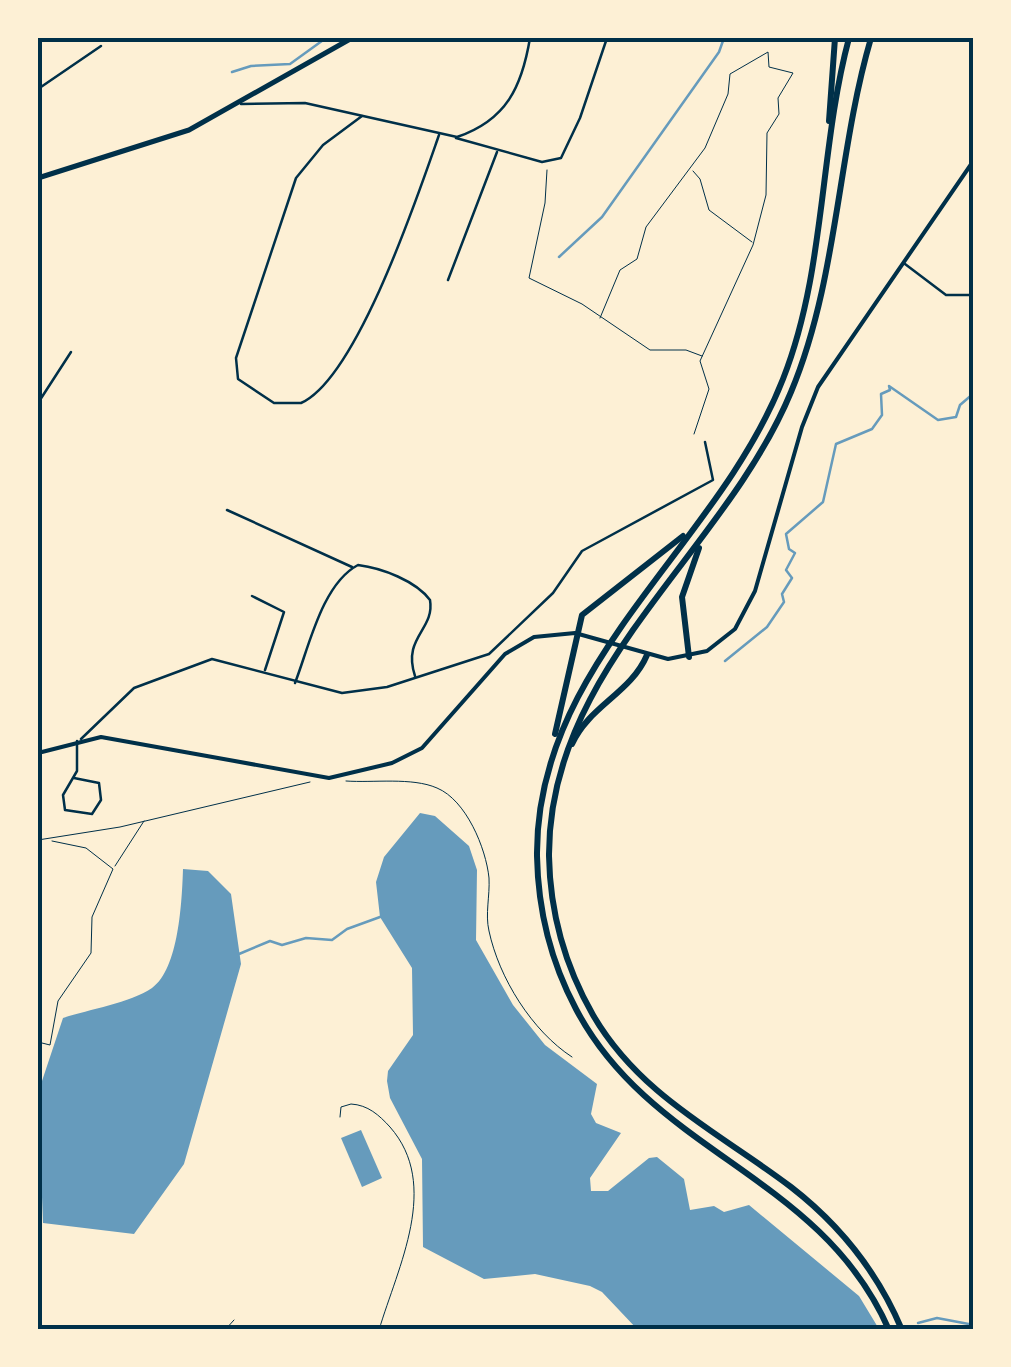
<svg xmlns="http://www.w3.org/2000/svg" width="1011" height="1367" font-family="'Fira Sans',sans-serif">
	<rect width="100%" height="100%" fill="#fdf0d5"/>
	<g fill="#669bbc">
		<polygon points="420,813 435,816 469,846 477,870 476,940 513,1005 545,1045 597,1084 591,1114 596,1123 621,1133 590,1178 591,1191 608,1191 649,1158 657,1157 684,1179 690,1210 714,1206 724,1212 749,1205 859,1296 879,1329 637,1329 602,1292 590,1286 535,1274 484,1279 423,1247 422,1159 390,1098 387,1081 388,1071 413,1035 412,968 380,917 376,882 384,857"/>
		<path d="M183,869L208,871L231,894L241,964L184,1164L134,1234L43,1223L38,1093L63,1018C90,1009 130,1003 152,988C179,969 182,900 183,869Z"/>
		<polygon points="361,1130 382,1178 362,1187 341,1138"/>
	</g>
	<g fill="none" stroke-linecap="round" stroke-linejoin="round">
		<g stroke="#669bbc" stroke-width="2.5">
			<polyline points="232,72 251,66 290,64 326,38"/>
			<polyline points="559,257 602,217 719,52 724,38"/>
			<polyline points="725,661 767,627 784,602 782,594 792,578 786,570 795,553 789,549 786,534 823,502 836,444 872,429 882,415 881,394 890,390 889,386 938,420 956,417 960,405 974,393"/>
			<polyline points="239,954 270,941 282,945 306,938 332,940 347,929 380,917"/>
			<polyline points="918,1323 937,1318 974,1325"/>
		</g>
		<g stroke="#003049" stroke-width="1">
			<polyline points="547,170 545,203 529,278 582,304 650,350 686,350 702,356"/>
			<polyline points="693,171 700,179 709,210 752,242"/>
			<polyline points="600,318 620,270 637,259 646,227 705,148 728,94 730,74 768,52 769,67 793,73 778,98 779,114 767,133 766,195 753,245 700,361 709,389 694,434"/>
			<path d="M346,781C373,783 412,777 437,788C466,800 486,848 489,878C490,896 485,914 489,931C499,978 532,1031 572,1057"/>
			<polyline points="38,840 120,827 310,782"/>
			<polyline points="115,866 144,821"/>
			<polyline points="38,1042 50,1045 58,1001 91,953 92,917 113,869 86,848 52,841"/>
			<polyline points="225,1330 234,1320"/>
		</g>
		<g stroke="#003049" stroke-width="1">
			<path d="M340,1117L341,1107L351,1104C368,1105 379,1115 390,1127C441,1185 398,1266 379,1330"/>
			<polyline points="471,1330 506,1330"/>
		</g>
		<g stroke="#003049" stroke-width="2.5">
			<polyline points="476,38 477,38"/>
			<polyline points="38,89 101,46"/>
			<path d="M241,104L305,103L457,137C507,120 522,86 530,38"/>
			<path d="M362,116L323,145L296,178L236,358L238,379L274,403H301C357,378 418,195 439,135"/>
			<polyline points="456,138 542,162 561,158 580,118 607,38"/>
			<polyline points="905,264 946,295 974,295"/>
			<polyline points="448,280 497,152"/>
			<polyline points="38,403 71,352"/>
			<polyline points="227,510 352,567"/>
			<polyline points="252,596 284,612 265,670"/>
			<path d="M295,683C309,647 322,584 358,565C382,568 416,581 430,600C435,630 402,637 415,676"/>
			<polyline points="81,739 134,688 212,659 342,693 387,687 489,654 553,593 582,551 713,480 705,442"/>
			<polyline points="74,778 99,783 101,800 92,814 65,810 63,795 77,771 77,741"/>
		</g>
		<polyline stroke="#003049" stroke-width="4" points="38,753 101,737 329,778 392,763 422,748 505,654 534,637 575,633 668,659 707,651 735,629 755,591 802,427 818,387 974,160"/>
		<polyline stroke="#003049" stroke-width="5" points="38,178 189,130 352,38"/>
		<g stroke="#003049" stroke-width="6">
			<path d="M849,38C819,150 826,270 783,379C717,548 535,662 537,856C538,909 551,962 576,1009C652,1154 821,1174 889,1330"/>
			<path d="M871,38C837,154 838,280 791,392C724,554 548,667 549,856C550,912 565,966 593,1015C640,1096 720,1133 791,1187C840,1225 878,1273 902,1330"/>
			<polyline points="829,121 835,38"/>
			<polyline points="689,657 682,597 699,548"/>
			<polyline points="555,734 582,615 683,536"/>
			<path d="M572,744C589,706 631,693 647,655"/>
		</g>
	</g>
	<rect width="1011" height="1367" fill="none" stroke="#fdf0d5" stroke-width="80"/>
	<rect x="40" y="40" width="931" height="1287" fill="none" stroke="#003049" stroke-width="4"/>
</svg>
